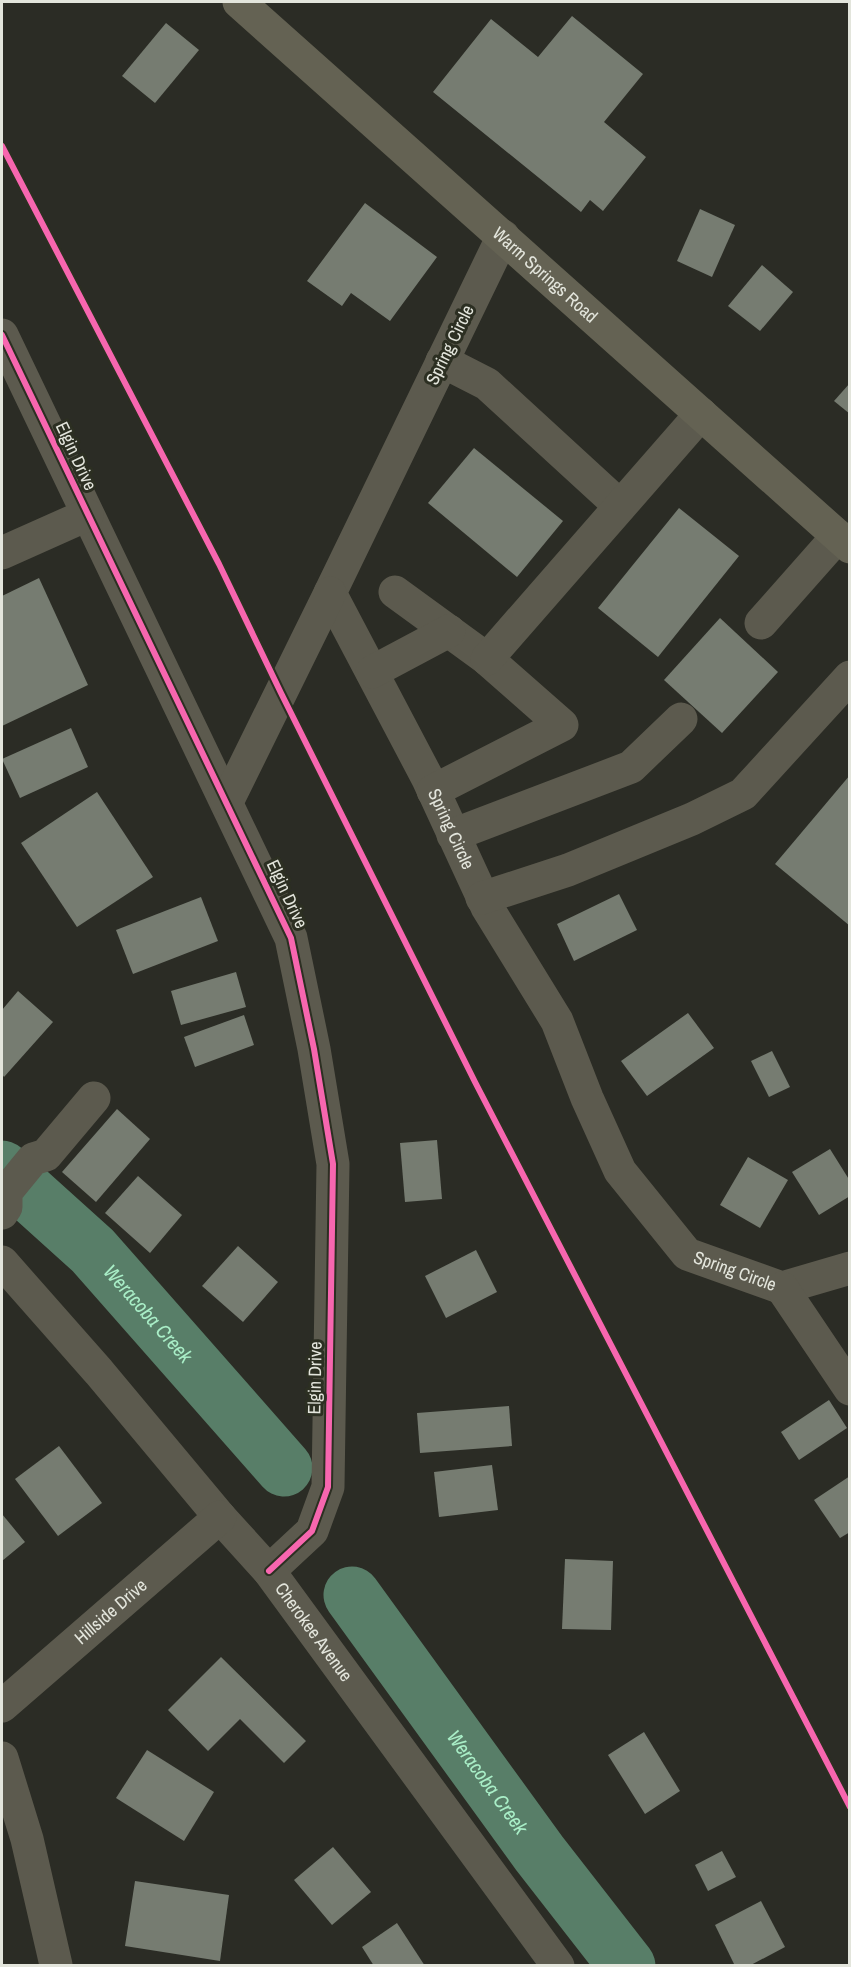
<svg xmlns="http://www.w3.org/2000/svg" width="851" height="1967" font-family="'Archivo Narrow',sans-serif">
	<rect width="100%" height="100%" fill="#2b2c25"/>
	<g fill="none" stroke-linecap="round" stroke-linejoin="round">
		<g stroke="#587e68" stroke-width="57">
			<path id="s1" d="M2,1169L93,1251L284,1468"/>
			<path id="s2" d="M352,1595L539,1853L627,1966"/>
		</g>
	</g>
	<g fill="#767c71">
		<polygon points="572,16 643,74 604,122 646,157 603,211 590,200 581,212 433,92 491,19 538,57"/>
		<polygon points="166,23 199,50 155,103 122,76"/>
		<polygon points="365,203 437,257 390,321 351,293 342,306 307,281"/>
		<polygon points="700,209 735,225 712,277 677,261"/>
		<polygon points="762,265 793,292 760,331 728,306"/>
		<polygon points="850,383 850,414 834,401"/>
		<polygon points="474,448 563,521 517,577 428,503"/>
		<polygon points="679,508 739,556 658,657 598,608"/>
		<polygon points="39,578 88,685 2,726 2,596"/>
		<polygon points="720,618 778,672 722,733 664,680"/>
		<polygon points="71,728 88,767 20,798 2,759"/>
		<polygon points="850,775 850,926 775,864"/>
		<polygon points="97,792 153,877 77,927 21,843"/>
		<polygon points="619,894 637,930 574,961 557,924"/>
		<polygon points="201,897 218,941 133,974 116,930"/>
		<polygon points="236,972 246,1007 181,1025 171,991"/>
		<polygon points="18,991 53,1022 4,1077 2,1074 2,1010"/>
		<polygon points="688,1013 714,1048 647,1096 621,1061"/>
		<polygon points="244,1015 254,1045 195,1067 184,1037"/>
		<polygon points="772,1051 790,1087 769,1097 751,1061"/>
		<polygon points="117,1109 150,1139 96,1202 62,1172"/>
		<polygon points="437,1140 442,1199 405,1202 400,1143"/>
		<polygon points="830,1149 850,1181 850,1196 819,1215 792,1172"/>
		<polygon points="748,1157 788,1180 760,1228 720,1205"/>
		<polygon points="138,1176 182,1215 150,1253 105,1213"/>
		<polygon points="238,1246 278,1282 243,1322 202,1286"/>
		<polygon points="476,1250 497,1292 446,1318 425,1276"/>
		<polygon points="829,1400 847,1428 799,1460 781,1432"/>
		<polygon points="509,1406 512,1446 420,1453 417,1413"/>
		<polygon points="59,1446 102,1503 58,1536 15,1479"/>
		<polygon points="492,1465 498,1510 439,1517 434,1472"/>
		<polygon points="850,1476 850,1532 840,1538 814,1500"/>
		<polygon points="2,1514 25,1542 2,1561"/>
		<polygon points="565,1559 613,1561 611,1630 562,1629"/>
		<polygon points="221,1657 306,1741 284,1763 240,1719 208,1751 168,1710"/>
		<polygon points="644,1732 680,1791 645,1814 608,1755"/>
		<polygon points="147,1750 214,1792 184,1841 116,1798"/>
		<polygon points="333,1847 371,1892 332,1925 294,1880"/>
		<polygon points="722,1851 736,1877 708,1891 695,1865"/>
		<polygon points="135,1881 229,1895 220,1961 125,1946"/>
		<polygon points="761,1901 785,1947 749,1966 735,1966 715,1925"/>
		<polygon points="397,1923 425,1966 374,1966 362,1947"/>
	</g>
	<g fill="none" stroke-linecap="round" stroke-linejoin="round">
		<g stroke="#5c5a4e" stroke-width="33">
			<path id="s3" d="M503,236L330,593L428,779L487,907L557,1021L587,1098L620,1171L687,1254L782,1288L850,1268"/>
			<polyline points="2,335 291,938 314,1049 333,1164 328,1487 312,1531 269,1571"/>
			<polyline points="442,361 487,384 620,506"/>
			<polyline points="2,553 87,515"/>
			<polyline points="395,592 487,659 562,725 433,791"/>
			<polyline points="761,623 838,536"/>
			<polyline points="487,659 701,414"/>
			<polyline points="372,672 449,631"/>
			<polyline points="227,802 330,593"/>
			<polyline points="453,835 631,767 681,719"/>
			<polyline points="482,898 568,870 692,819 743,794 850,677"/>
			<polyline points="2,1213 6,1207 6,1192 33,1159 46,1155 94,1098"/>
			<path id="s4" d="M2,1262L99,1372L220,1517L269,1571L558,1966"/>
			<polyline points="782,1288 850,1389"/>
			<path id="s5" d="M2,1706L220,1517"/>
			<polyline points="2,1758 27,1839 56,1965"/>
		</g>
		<path stroke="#646253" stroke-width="33" id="s6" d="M239,2L850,547"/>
		<g stroke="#2c2f22" stroke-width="10">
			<g id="cycleway">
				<polyline points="2,146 219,564 281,693 475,1082 850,1807"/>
				<polyline points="2,335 291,938 314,1049 333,1164 328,1487 312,1531 269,1571"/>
			</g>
		</g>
		<use href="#cycleway" stroke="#f766af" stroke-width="6"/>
	</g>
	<g text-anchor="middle" stroke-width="6" stroke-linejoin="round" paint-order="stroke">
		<g font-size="18" fill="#e3e5dc" stroke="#2c2f22">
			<text dy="6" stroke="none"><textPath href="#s6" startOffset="410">Warm Springs Road</textPath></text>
			<text transform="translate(450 345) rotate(-64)" y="6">Spring Circle</text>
			<text transform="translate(76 456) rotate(65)" y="6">Elgin Drive</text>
			<text dy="6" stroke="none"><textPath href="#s3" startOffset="662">Spring Circle</textPath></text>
			<text transform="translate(287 894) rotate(65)" y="6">Elgin Drive</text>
			<text dy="6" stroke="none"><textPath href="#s3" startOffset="1202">Spring Circle</textPath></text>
			<text transform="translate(315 1378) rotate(-89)" y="6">Elgin Drive</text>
			<text dy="6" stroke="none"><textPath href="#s5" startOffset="144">Hillside Drive</textPath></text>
			<text dy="6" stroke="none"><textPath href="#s4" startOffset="484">Cherokee Avenue</textPath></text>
		</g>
		<g font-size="20" font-style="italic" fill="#a9eec7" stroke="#2c2f22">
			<text dy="7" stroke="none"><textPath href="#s1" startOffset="206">Weracoba Creek</textPath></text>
			<text dy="7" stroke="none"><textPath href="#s2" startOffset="231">Weracoba Creek</textPath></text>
		</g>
	</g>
	<rect width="851" height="1967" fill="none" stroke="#e3e5dc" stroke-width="6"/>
</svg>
